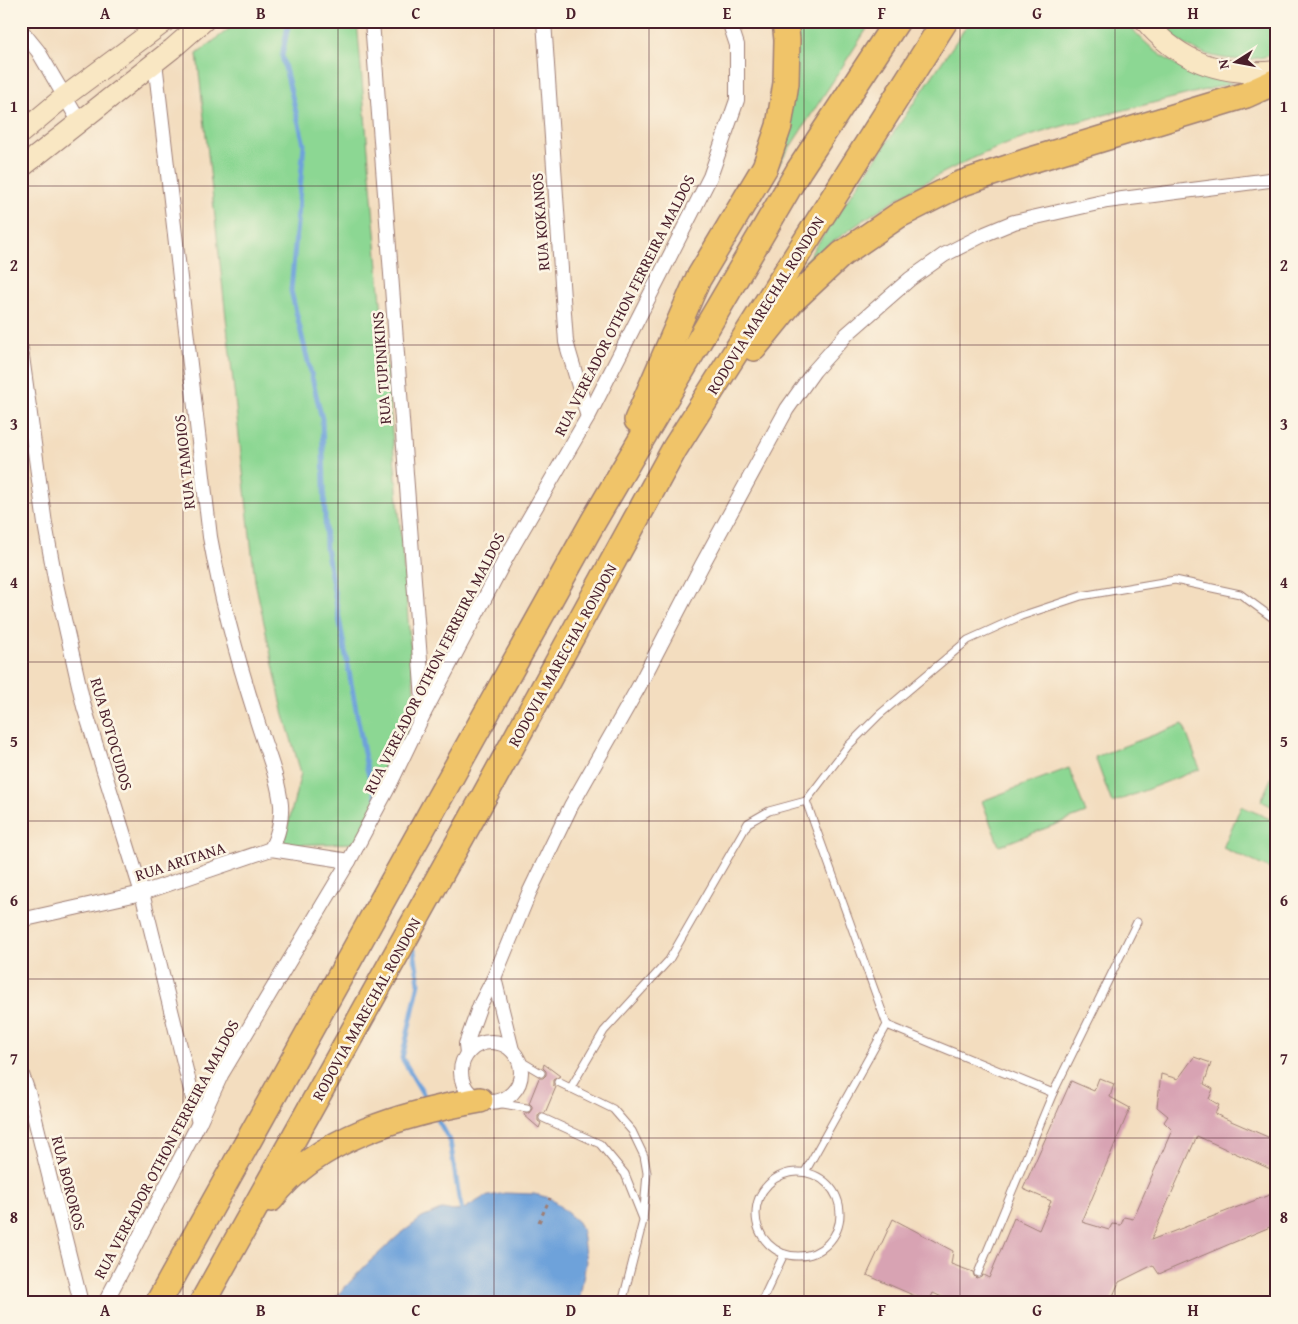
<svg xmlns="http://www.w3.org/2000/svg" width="1298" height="1324" font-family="'Gentium Book Plus',serif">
	<rect width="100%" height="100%" fill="#fcf5e5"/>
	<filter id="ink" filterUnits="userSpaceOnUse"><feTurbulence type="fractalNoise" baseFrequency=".02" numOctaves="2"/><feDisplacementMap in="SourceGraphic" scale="10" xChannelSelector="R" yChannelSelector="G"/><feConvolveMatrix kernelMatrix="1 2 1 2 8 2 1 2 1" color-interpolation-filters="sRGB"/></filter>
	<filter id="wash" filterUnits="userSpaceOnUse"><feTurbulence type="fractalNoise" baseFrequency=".0096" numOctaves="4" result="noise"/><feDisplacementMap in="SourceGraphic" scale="20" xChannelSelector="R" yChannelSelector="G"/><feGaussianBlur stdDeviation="1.12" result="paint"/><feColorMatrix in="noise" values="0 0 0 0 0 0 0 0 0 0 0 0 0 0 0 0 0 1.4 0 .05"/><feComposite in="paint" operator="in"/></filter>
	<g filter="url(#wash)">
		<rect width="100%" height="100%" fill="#f3ddbf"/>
		<g fill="#8cd793" stroke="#6b7b5f">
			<polygon points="239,21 357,21 416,713 358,843 283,845 301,773 283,711 255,581 197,54"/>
			<polygon points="796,21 872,21 772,175"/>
			<path d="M970,21H1126C1154,57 1189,77 1234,83C1195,93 1155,102 1116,112C1076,122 1035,133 997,148C926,177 863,217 803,265Z"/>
			<path d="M1155,21H1255L1277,31V53C1245,65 1207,60 1179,41C1170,36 1163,28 1155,21Z"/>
			<polygon points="1183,724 1200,769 1112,803 1095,757"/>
			<polygon points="1069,768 1086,813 999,846 982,801"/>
			<polygon points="1272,776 1277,778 1277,809 1261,801"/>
			<polygon points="1241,806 1277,822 1277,872 1223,848"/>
		</g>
		<polygon fill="#6ea2da" stroke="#5c6082" points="505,1193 534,1194 550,1198 578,1222 582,1231 586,1262 579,1303 330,1303 367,1264 399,1235 422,1218 443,1209 453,1211 462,1210 484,1197"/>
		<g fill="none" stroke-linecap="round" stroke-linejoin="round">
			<g stroke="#6ea2da" stroke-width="5">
				<polyline points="289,21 282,56 304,144 291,291 322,419 326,548 367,769 376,797"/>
				<polyline points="414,951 419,983 402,1058 429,1104"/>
				<polyline points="436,1116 450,1141 459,1198 462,1210"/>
			</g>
		</g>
		<g id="blocks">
			<g fill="#d8a3b3">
				<polygon points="1194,1057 1211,1063 1204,1084 1213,1089 1209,1099 1219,1105 1215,1114 1277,1141 1277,1172 1197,1136 1151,1240 1277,1192 1277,1224 1159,1274 1153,1265 1119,1282 1110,1303 955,1303 933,1293 929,1302 867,1275 893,1219 953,1251 951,1264 973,1272 974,1276 976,1278 983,1275 989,1278 1014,1218 1039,1230 1051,1201 1023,1189 1071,1081 1094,1091 1099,1078 1114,1084 1110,1097 1130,1108 1082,1222 1109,1230 1112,1224 1121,1225 1124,1217 1133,1219 1172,1130 1164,1122 1168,1116 1157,1107 1161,1074 1178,1079"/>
				<polygon points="544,1064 560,1076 553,1080 553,1085 556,1087 545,1113 540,1113 538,1116 538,1121 541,1123 539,1128 524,1115 525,1113 529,1113 532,1109 532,1106 529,1103 539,1078 543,1078 546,1075 546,1071 543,1068"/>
			</g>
		</g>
	</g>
	<g filter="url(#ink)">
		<use href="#blocks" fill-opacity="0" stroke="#9e7e75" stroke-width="1"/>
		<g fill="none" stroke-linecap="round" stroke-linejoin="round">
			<g stroke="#9e7e75" stroke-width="9">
				<g id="lane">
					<polyline points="887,1025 806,801 848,746 879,715 968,640 1021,616 1081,596 1175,580 1240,594 1277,621"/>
					<polyline points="519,1060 541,1073"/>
					<polyline points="558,1082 613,1109 632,1131 644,1156 647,1173 643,1221 622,1303"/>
					<polyline points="570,1089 604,1031 669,960 748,823 769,811 806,801"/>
					<polyline points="1053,1093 1137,922"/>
					<polyline points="491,1102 527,1108"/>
					<polyline points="543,1118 600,1144 625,1174 643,1219"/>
					<polyline points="805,1172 887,1025 1053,1093 978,1273"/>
					<circle cx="798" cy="1214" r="42"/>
					<polyline points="761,1303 784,1254"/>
				</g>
			</g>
			<g stroke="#9e7e75" stroke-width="16">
				<g id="street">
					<polyline points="372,21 424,713"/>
					<polyline points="544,21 566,342 588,417"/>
					<polyline points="21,30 38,51 79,121"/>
					<path d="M155,62L210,537C221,598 237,658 256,717C264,745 278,775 281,805C282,819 278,836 271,849"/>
					<polyline points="21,349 45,524 56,584 84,707 142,893 199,1123"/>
					<polyline points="21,920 142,893 271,849 349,861"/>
					<polyline points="494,978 512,1050"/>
					<circle cx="491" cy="1072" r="30"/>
					<polyline points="467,1053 466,1044 480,1005 494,978 529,893 571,806 638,688 702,565 787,409 814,371 847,334 910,279 944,255 985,234 1014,222 1107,201 1277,179"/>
					<polyline points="21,1072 29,1095 81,1303"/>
					<polyline points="105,1303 199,1123 221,1075 349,861 389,786 424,713 506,558 588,417 710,177 737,100 737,45 729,21"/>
				</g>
			</g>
			<g stroke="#9e7e75" stroke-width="22">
				<g id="secondary">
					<path d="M1145,21C1180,63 1224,77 1277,71"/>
					<polyline points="21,133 64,97 166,21"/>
					<polyline points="21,168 172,49 204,21"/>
				</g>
			</g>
			<g stroke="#9e7e75" stroke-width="28">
				<g id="highway">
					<polyline points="754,348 792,301 842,254 899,215 960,184 1025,162 1246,95 1277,81"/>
					<polyline points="637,420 698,279 765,167 779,126 786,83 787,40 785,21"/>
					<path d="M271,1199C317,1137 407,1113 480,1100"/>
					<polyline points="158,1303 593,522 799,170 897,21"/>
					<polyline points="202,1303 486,793 675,448 945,21"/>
				</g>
			</g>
			<polyline stroke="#9e7e75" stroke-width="3" stroke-dasharray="4 4" stroke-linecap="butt" points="539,1222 550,1198"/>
			<use href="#lane" stroke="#fff" stroke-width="7"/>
			<use href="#street" stroke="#fff" stroke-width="14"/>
			<use href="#secondary" stroke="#f9e7c3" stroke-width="20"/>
			<use href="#highway" stroke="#f0c469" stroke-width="25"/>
		</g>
	</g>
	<path fill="none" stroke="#4a1f2b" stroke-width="1" stroke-opacity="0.55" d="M183,21V1303M338,21V1303M494,21V1303M649,21V1303M804,21V1303M960,21V1303M1115,21V1303M21,186H1277M21,345H1277M21,503H1277M21,662H1277M21,821H1277M21,979H1277M21,1138H1277"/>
	<g text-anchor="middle" stroke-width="5" stroke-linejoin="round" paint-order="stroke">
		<g font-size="16" fill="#4a1f2b" stroke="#fcf5e5">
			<text transform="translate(540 222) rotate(-94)" y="6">RUA KOKANOS</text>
			<text transform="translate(624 305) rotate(-63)" y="6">RUA VEREADOR OTHON FERREIRA MALDOS</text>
			<text transform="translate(765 305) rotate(-58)" y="6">RODOVIA MARECHAL RONDON</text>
			<text transform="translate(381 368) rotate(-94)" y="6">RUA TUPINIKINS</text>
			<text transform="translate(184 462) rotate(-96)" y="6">RUA TAMOIOS</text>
			<text transform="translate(562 655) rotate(-61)" y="6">RODOVIA MARECHAL RONDON</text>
			<text transform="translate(434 663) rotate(-63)" y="6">RUA VEREADOR OTHON FERREIRA MALDOS</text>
			<text transform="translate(112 734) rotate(74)" y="6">RUA BOTOCUDOS</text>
			<text transform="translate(180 861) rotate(-18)" y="6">RUA ARITANA</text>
			<text transform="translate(366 1009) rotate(-61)" y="6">RODOVIA MARECHAL RONDON</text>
			<text transform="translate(166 1149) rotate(-62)" y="6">RUA VEREADOR OTHON FERREIRA MALDOS</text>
			<text transform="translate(69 1183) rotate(76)" y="6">RUA BOROROS</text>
		</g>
	</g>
	<rect width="1298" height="1324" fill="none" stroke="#fcf5e5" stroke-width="55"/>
	<g transform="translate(1236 62) rotate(259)" stroke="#fcf5e5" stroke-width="4" paint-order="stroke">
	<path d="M0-4L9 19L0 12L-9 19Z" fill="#4a1f2b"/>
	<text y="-8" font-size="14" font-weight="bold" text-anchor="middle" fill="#4a1f2b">N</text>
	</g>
	<rect x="28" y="28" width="1242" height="1268" fill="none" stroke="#4a1f2b" stroke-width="2"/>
	<g font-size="16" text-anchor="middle" font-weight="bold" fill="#4a1f2b">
		<text x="105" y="19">A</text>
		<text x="261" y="19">B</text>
		<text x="416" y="19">C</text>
		<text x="571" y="19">D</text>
		<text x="727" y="19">E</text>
		<text x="882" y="19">F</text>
		<text x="1037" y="19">G</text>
		<text x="1193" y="19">H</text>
		<text x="14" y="112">1</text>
		<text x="1284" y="112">1</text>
		<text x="14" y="271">2</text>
		<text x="1284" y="271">2</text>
		<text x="14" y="430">3</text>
		<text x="1284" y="430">3</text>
		<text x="14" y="588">4</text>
		<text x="1284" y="588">4</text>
		<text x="14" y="747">5</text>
		<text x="1284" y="747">5</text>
		<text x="14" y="906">6</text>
		<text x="1284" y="906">6</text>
		<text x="14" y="1064">7</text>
		<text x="1284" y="1064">7</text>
		<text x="14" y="1223">8</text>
		<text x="1284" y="1223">8</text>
		<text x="105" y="1316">A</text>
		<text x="261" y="1316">B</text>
		<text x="416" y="1316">C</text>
		<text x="571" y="1316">D</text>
		<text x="727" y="1316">E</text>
		<text x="882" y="1316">F</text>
		<text x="1037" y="1316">G</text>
		<text x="1193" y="1316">H</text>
	</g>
</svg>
